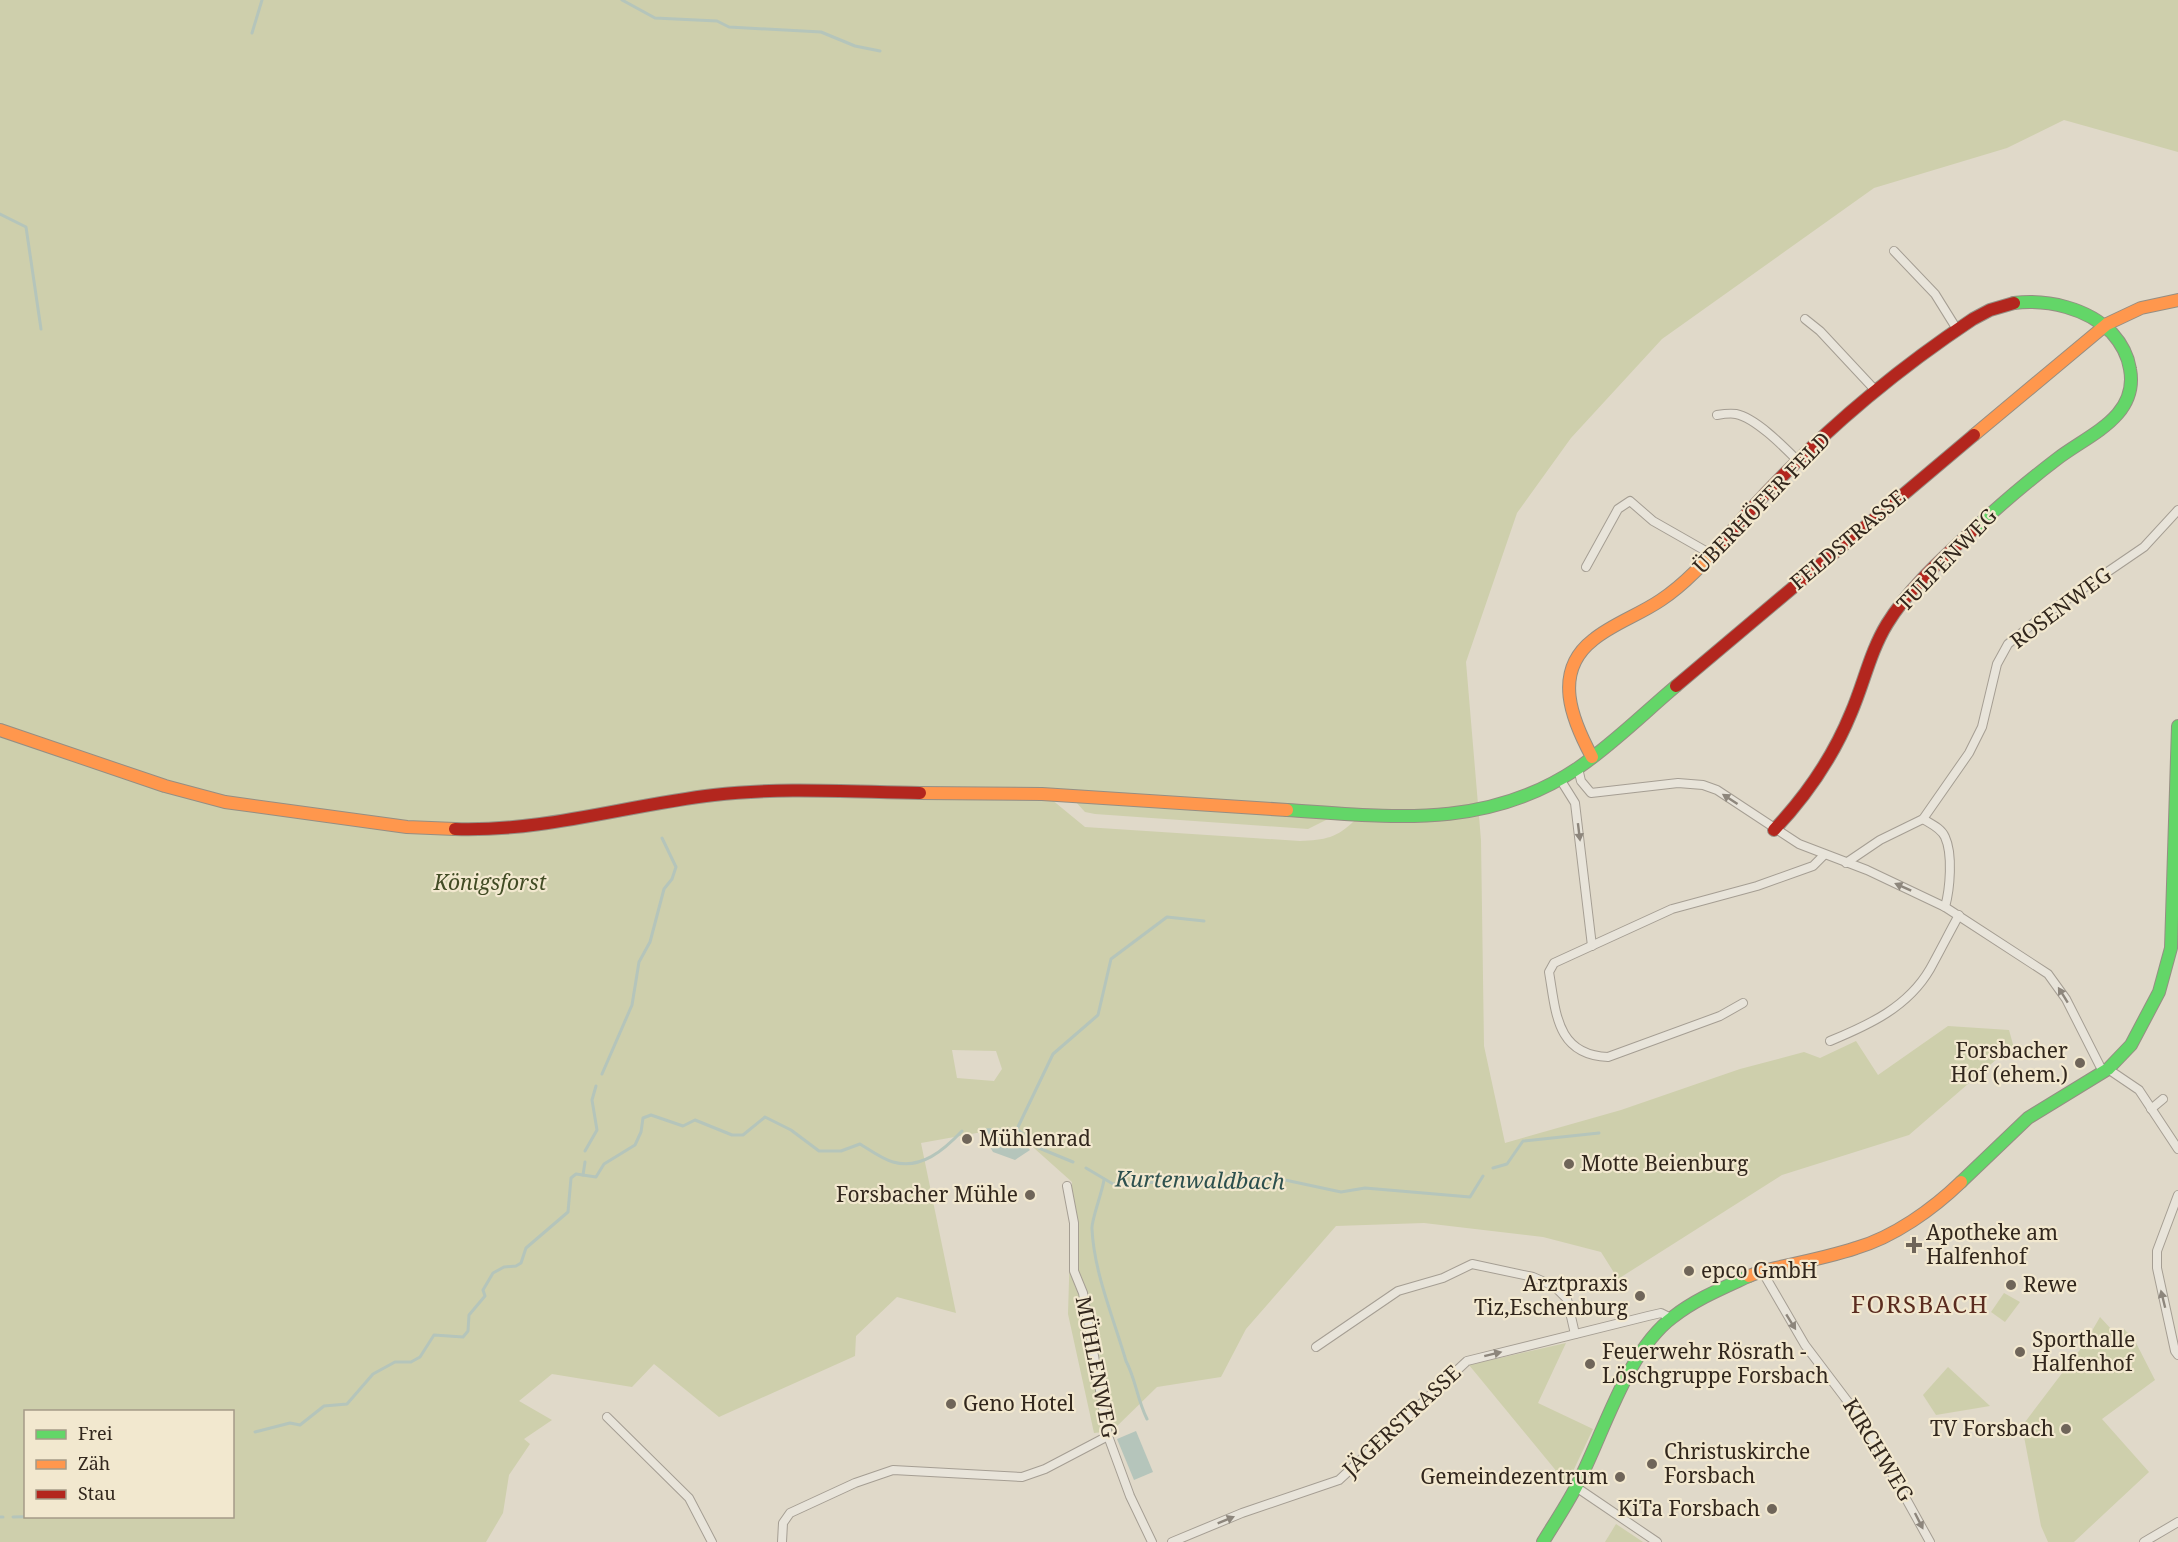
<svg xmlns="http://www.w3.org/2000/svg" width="2178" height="1542" font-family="'Noto Serif',serif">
	<rect width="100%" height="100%" fill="#e0d9c9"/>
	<g fill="#cecfac" fill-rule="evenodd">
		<path d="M0,0H2178V152L2064,120L2007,148L1874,188L1662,339L1571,438L1517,513L1466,662L1481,840L1484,1046L1505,1143L1621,1110L1740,1069L1804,1052L1820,1058L1856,1041L1878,1075L1948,1026L2009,1030L2014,1048L1998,1058L1909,1135L1782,1175L1618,1279L1601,1252L1543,1237L1424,1223L1336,1226L1246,1329L1221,1377L1157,1387L1112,1431L1094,1433L1068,1314L1072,1182L1015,1131L999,1129L921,1143L956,1313L897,1297L856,1336L855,1356L719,1417L654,1364L632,1387L552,1374L519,1401L552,1420L524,1439L530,1444L509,1475L503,1513L486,1542H0ZM1051,799L1075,801L1085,812L1095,814L1308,829L1330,818L1355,820C1337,838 1325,840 1300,841L1085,827ZM952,1050L996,1051L1002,1069L994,1081L957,1078ZM26,1412H232V1516H26Z"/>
		<polygon points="2004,1293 2020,1302 2005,1322 1991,1312"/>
		<polygon points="2100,1317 2112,1330 2124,1329 2134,1339 2155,1380 2102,1419 2149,1472 2074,1542 2048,1542 2041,1526 2022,1426 2085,1343"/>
		<polygon points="1566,1343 1538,1403 1593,1429 1567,1484 1469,1365"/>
		<polygon points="1948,1367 1990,1406 1936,1415 1923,1395"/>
		<polygon points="1616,1524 1643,1542 1605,1542"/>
	</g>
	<g fill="#b5c5bb">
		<polygon points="999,1129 1015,1131 1030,1150 1015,1160 993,1152 981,1132"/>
		<polygon points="1136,1431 1153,1472 1134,1480 1117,1439"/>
	</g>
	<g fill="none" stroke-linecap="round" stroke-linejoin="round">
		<g stroke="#b5c5bb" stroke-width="3">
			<polyline points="622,0 655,18 717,21 729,27 821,32 855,46 880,51"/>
			<polyline points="252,33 262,0"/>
			<polyline points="0,214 26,227 41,329"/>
			<polyline points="602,1074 632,1005 639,962 650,942 664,889 672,879 676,867 662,838"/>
			<polyline points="1017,1129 1053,1054 1098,1015 1111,959 1167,917 1204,921"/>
			<polyline points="980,1130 1017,1129 1039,1148 1073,1162"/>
			<polyline points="585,1151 597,1130 592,1100 596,1086"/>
			<polyline points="1086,1168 1113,1184 1271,1177 1341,1192 1365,1188 1470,1197 1483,1176"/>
			<polyline points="1493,1168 1507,1164 1523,1141 1599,1133"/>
			<polyline points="583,1175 585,1162"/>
			<path d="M1104,1180C1102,1193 1091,1221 1092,1229C1094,1273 1114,1319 1126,1361C1136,1380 1137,1399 1147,1419"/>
			<path d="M255,1432L290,1423L300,1425L324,1406L347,1404L373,1374L395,1362H411L420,1357L434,1335L463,1337L468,1331L469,1315L485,1296L483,1290L493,1273L504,1267L516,1266L521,1263L526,1248L568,1212L571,1178L576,1174L596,1177L604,1164L635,1145L641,1132L643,1118L651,1115L683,1126L695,1120L732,1135H743L765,1117L791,1130L819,1151H841L860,1144C870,1150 882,1159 893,1162C921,1170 944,1150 962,1131"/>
			<polyline points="0,1517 3,1517"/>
			<polyline points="13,1517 53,1516"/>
		</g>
		<g stroke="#a59e93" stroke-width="10">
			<g id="street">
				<polyline points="1894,251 1935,294 1958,331"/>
				<polyline points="1805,319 1820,331 1876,391"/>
				<path d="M1717,415C1723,414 1730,413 1736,414C1756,418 1785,448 1799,462"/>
				<polyline points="1586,567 1618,509 1630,501 1653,521 1711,554"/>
				<polyline points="1578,768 1581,781 1591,793 1678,783 1703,785 1717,790 1799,844 1867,870 1945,907 2048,974 2066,999 2103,1072"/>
				<polyline points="1560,779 1575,803 1592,946"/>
				<path d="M1923,819C1931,824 1941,828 1945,837C1953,854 1950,889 1945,907"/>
				<polyline points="1846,863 1880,840 1923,819 1969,753 1982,727 1997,664 2008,644 2040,618 2144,547 2178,510"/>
				<path d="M1743,1003L1720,1016L1608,1057C1556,1055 1556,1012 1549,972L1554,963L1672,909L1757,886L1813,866L1824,855"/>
				<path d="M1830,1041C1869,1025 1908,1007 1930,969C1940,951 1949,933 1959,915"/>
				<polyline points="2108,1069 2139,1090 2178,1149"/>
				<polyline points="2151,1109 2163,1099"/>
				<polyline points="1067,1186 1074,1223 1074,1271 1083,1293 1108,1436 1130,1496 1152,1542"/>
				<polyline points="2178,1195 2157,1251 2157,1268 2175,1351 2178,1355"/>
				<polyline points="1762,1271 1805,1345 1864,1423 1930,1542"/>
				<polyline points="1316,1347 1398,1291 1443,1278 1472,1264 1533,1277 1554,1286 1567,1299 1575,1334"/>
				<polyline points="607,1417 689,1498 712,1542"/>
				<polyline points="1576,1487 1657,1542"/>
				<polyline points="782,1542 783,1523 790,1513 855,1483 893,1470 1022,1477 1045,1469 1108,1436"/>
				<polyline points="1172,1542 1242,1513 1339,1480 1467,1361 1648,1316 1661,1313 1671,1318"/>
				<polyline points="2144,1542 2178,1522"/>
			</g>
		</g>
		<g stroke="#958e83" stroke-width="14">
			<g id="fast">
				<path d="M1973,530C2000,505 2028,481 2057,459C2088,435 2139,417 2130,369C2128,356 2121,343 2112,333C2088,308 2047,299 2014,303"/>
				<path d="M1287,810C1392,817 1486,830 1578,768C1613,744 1644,713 1676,686"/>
				<polyline points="1961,1182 2028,1118 2108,1069 2131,1045 2159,992 2171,948 2178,726"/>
				<path d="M1543,1542C1554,1524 1566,1506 1576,1487C1603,1436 1626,1352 1673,1317C1696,1299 1723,1288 1749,1276"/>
			</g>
		</g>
		<g stroke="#958e83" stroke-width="14">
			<g id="slow">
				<polyline points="1974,435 2107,324 2141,308 2178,300"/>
				<polyline points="0,730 165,786 225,802 407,827 455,829"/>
				<path d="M1592,757C1572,720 1552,672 1593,640C1612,624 1639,615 1661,600C1685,584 1705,562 1724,540"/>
				<polyline points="920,793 1042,794 1287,810"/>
				<path d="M1749,1276L1762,1271C1793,1264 1826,1258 1856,1248C1894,1237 1933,1209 1961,1182"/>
			</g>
		</g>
		<g stroke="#958e83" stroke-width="14">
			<g id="jam">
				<path d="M1724,540C1795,456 1881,380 1973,319L1990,310L2014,303"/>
				<polyline points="1676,686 1974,435"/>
				<path d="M455,829C544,832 627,805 714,795C782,787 852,792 920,793"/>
				<path d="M1774,830C1807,795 1833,757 1851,713C1864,683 1870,652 1887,624C1909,588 1943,558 1973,530"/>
			</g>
		</g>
		<use href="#street" stroke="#e8e4da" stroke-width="8"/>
		<use href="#fast" stroke="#63d668" stroke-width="12"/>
		<use href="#slow" stroke="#ff974d" stroke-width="12"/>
		<use href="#jam" stroke="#b3261e" stroke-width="12"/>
	</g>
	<defs><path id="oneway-solid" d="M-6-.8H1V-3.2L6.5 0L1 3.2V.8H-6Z" transform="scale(1.5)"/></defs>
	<g fill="#8d867c">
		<use href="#oneway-solid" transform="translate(1730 799) rotate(-147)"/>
		<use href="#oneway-solid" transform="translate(1579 832) rotate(83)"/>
		<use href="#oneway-solid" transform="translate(1903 887) rotate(-156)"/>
		<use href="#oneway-solid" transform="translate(2063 995) rotate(-122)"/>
		<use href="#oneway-solid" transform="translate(2163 1299) rotate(-104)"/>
		<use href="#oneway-solid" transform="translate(1791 1322) rotate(58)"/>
		<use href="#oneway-solid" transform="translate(1493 1354) rotate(-14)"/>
		<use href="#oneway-solid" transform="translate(1226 1520) rotate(-22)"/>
		<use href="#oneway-solid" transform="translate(1919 1521) rotate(63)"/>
	</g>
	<g fill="#6f6559" stroke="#f2e8cf" stroke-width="2">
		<circle cx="2080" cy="1063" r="6"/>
		<circle cx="967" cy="1139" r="6"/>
		<circle cx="1569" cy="1164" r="6"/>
		<circle cx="1030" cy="1195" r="6"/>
		<path d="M1911 1236h6v6h6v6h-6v6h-6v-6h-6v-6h6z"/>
		<circle cx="1689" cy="1271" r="6"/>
		<circle cx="2011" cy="1285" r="6"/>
		<circle cx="1640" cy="1296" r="6"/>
		<circle cx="2020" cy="1352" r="6"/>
		<circle cx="1590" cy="1364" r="6"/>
		<circle cx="951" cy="1404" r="6"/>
		<circle cx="2066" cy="1429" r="6"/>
		<circle cx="1652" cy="1464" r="6"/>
		<circle cx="1620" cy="1477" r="6"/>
		<circle cx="1772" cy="1509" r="6"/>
	</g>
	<g text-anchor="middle" stroke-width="4.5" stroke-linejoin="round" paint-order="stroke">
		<g font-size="21" fill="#32271d" stroke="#f2e8cf">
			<text transform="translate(1762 503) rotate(-46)" y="7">ÜBERHÖFER FELD</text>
			<text transform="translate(1848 540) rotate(-40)" y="7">FELDSTRASSE</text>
			<text transform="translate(1947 560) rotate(-46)" y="7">TULPENWEG</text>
			<text transform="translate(2061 608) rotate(-37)" y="7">ROSENWEG</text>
			<text transform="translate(1096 1367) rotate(79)" y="7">MÜHLENWEG</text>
			<text transform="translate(1402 1421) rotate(-43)" y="7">JÄGERSTRASSE</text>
			<text transform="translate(1878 1450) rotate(59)" y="7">KIRCHWEG</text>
		</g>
		<g font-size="21" font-style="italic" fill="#424c25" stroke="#f2e8cf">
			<text x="490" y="890">Königsforst</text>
		</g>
		<g font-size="21" fill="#32271d" stroke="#f2e8cf" text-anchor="start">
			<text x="2068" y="1058" text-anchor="end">Forsbacher<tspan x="2068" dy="24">Hof (ehem.)</tspan></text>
			<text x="979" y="1146">Mühlenrad</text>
			<text x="1581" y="1171">Motte Beienburg</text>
			<text x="1018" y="1202" text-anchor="end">Forsbacher Mühle</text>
			<text x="1926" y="1240">Apotheke am<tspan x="1926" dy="24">Halfenhof</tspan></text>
			<text x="1701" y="1278">epco GmbH</text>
			<text x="1628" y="1291" text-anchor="end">Arztpraxis<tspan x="1628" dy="24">Tiz,Eschenburg</tspan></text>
			<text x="2023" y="1292">Rewe</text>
			<text x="2032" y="1347">Sporthalle<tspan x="2032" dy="24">Halfenhof</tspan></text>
			<text x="1602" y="1359">Feuerwehr Rösrath -<tspan x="1602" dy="24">Löschgruppe Forsbach</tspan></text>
			<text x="963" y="1411">Geno Hotel</text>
			<text x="2054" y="1436" text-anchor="end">TV Forsbach</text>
			<text x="1664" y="1459">Christuskirche<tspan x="1664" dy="24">Forsbach</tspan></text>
			<text x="1608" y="1484" text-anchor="end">Gemeindezentrum</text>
			<text x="1760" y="1516" text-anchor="end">KiTa Forsbach</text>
		</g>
		<g font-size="22" font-style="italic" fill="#2d504e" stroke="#f2e8cf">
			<text transform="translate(1200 1180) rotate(1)" y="8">Kurtenwaldbach</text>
		</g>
		<g font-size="24" letter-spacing="1.5" fill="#5b2c20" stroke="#f2e8cf">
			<text x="1920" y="1313">FORSBACH</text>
		</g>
	</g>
	<rect x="24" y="1410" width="210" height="108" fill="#f2e8cf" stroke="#a59b88" stroke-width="1.5"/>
	<rect x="36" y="1430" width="30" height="9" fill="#63d668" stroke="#a59b88" stroke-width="1.5"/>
	<text x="78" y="1440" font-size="18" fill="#32271d">Frei</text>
	<rect x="36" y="1460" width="30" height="9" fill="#ff974d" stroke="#a59b88" stroke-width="1.5"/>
	<text x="78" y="1470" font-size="18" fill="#32271d">Zäh</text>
	<rect x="36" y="1490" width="30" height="9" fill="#b3261e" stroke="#a59b88" stroke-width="1.5"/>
	<text x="78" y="1500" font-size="18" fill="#32271d">Stau</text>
</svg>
